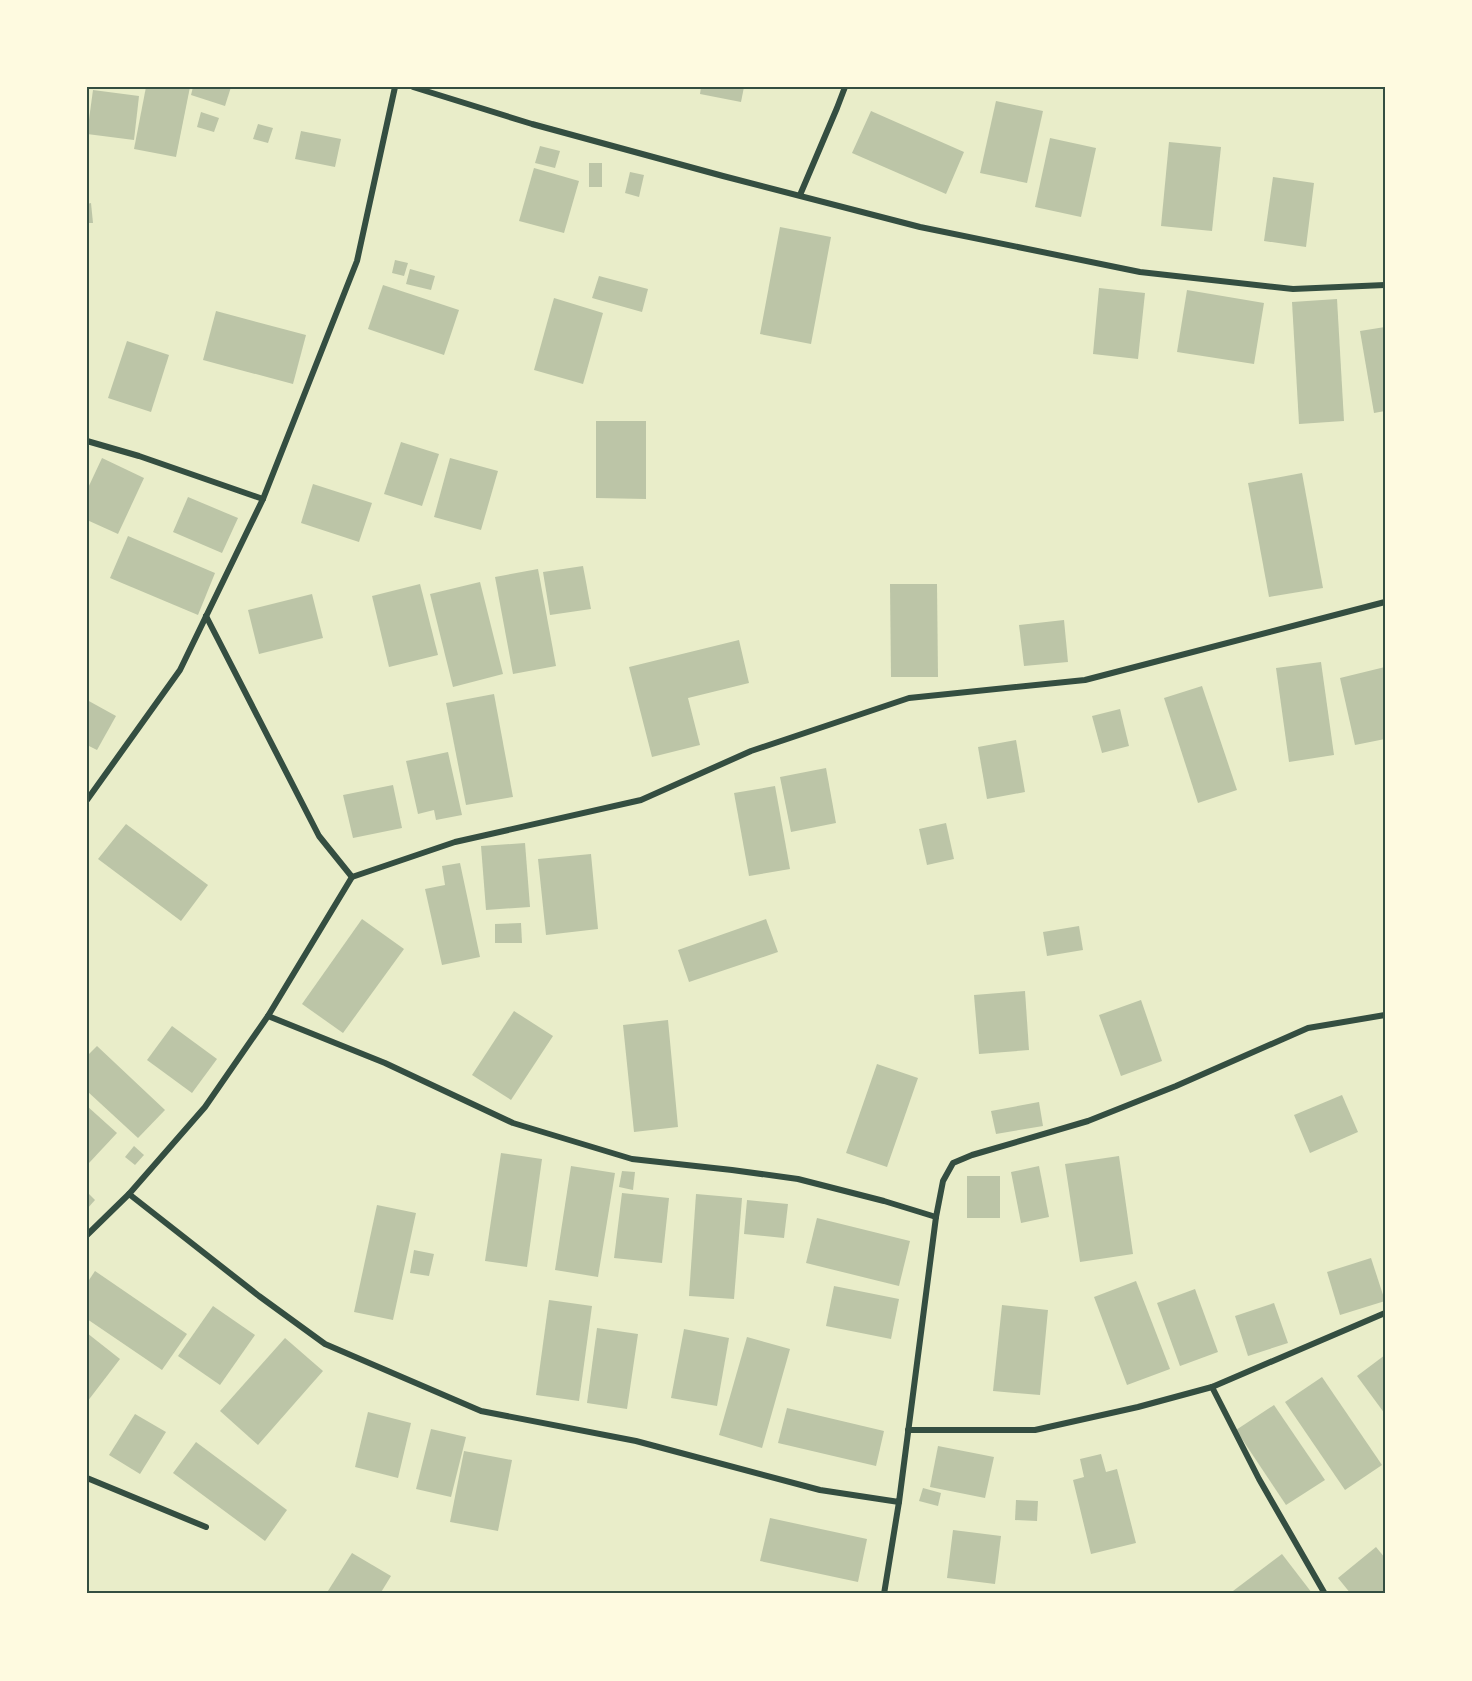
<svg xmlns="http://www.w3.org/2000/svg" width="1472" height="1681" font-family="Jost,sans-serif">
	<rect width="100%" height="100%" fill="#e9edc9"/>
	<g fill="#bcc5a7">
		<polygon points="146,87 190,87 176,157 134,149"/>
		<polygon points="193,87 231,87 225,106 191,95"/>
		<polygon points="701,87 744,87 741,102 700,94"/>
		<polygon points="93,90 139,96 134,140 87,134"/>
		<polygon points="996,101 1043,111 1027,183 980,173"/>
		<polygon points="871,111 964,152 946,194 852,153"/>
		<polygon points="201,112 219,118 214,132 197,127"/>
		<polygon points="258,124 273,128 268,143 253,139"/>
		<polygon points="301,131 341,139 335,167 295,159"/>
		<polygon points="1050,138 1096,148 1081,217 1035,207"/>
		<polygon points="1169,142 1221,147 1212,231 1161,226"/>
		<polygon points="540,146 560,151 555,168 535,163"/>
		<rect x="589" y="163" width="13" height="24"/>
		<polygon points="534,168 579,181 564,233 519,221"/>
		<polygon points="630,172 644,175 639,197 625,193"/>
		<polygon points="1273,177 1314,183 1306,247 1264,241"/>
		<polygon points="91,203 93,223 87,223 87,204"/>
		<polygon points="780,227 831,237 811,344 760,334"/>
		<polygon points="395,260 408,263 404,276 392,273"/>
		<polygon points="410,269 435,276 431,290 406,284"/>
		<polygon points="599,276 648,289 642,312 592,298"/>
		<polygon points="383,285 459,310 444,355 368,329"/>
		<polygon points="1099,288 1145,293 1138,359 1093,354"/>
		<polygon points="1187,290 1264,303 1254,364 1177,352"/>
		<polygon points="554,298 603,313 583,384 534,370"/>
		<polygon points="1337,299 1344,421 1299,424 1292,302"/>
		<polygon points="216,311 306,335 293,384 203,360"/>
		<polygon points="1385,327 1385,411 1374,413 1360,331"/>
		<polygon points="127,341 169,355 151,412 108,398"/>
		<polygon points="596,421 646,421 646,499 596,498"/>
		<polygon points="401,442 439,454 422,506 384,494"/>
		<polygon points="102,458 144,478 118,534 87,520 87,490"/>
		<polygon points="450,458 498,471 481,530 434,517"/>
		<polygon points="1302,473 1323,588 1269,597 1248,483"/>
		<polygon points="313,484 372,503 359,542 301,523"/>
		<polygon points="188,497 238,518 222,553 173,532"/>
		<polygon points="128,536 215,573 198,615 110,578"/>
		<polygon points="583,566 591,609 550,615 543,572"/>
		<polygon points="538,569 556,666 513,674 495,577"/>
		<polygon points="480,582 503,674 453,687 430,594"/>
		<polygon points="420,584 438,655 389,667 372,596"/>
		<polygon points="890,584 937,584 938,677 891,677"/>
		<polygon points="312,594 323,638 259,654 248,610"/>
		<polygon points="1064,620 1068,662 1024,666 1019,625"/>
		<polygon points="739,640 749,683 688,698 700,745 652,757 629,667"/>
		<polygon points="1321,662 1334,755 1289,762 1276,668"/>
		<polygon points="1385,667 1385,739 1355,745 1340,678"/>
		<polygon points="1202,686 1237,790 1198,803 1164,698"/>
		<polygon points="494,694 513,797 466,805 446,703"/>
		<polygon points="87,700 116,716 97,750 87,745"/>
		<polygon points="1120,709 1129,746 1102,753 1092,716"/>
		<polygon points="1016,740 1025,792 987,799 978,747"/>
		<polygon points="448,752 462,815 436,820 434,810 418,814 406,761"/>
		<polygon points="826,768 836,823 791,832 780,777"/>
		<polygon points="393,785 402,828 353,838 343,795"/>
		<polygon points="775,786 790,869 749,876 734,793"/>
		<polygon points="946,823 954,859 927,865 919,829"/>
		<polygon points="126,824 208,885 181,921 98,859"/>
		<polygon points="525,843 530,907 486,910 481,846"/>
		<polygon points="591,854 598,929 546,935 538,859"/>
		<polygon points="460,863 480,957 442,965 425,889 445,885 442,866"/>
		<polygon points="362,919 404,949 343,1033 302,1004"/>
		<polygon points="766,919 778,952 689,982 678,950"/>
		<polygon points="521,923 522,943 495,943 495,924"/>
		<polygon points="1079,926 1083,950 1047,956 1043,932"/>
		<polygon points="1025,991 1029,1050 979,1054 974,995"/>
		<polygon points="1141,1000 1162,1061 1121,1076 1099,1015"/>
		<polygon points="514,1011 553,1036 511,1100 472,1075"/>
		<polygon points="668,1020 678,1127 634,1132 623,1025"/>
		<polygon points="172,1026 217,1059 192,1093 147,1060"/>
		<polygon points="97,1046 165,1110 138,1138 87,1091 87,1056"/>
		<polygon points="877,1064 918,1078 887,1167 846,1153"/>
		<polygon points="1342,1095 1358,1132 1310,1153 1294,1115"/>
		<polygon points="1039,1102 1043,1126 996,1134 991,1111"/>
		<polygon points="87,1106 117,1133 89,1163 87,1161"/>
		<polygon points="134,1146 144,1155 135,1165 125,1157"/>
		<polygon points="501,1153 542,1159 527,1267 485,1261"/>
		<polygon points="1119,1156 1133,1254 1080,1262 1065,1164"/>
		<polygon points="571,1166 615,1173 598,1277 555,1270"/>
		<polygon points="1039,1166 1049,1217 1021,1223 1011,1172"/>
		<polygon points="622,1171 635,1172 633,1190 619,1187"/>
		<rect x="967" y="1176" width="33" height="42"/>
		<polygon points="87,1192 95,1200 87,1209"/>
		<polygon points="622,1193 669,1198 662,1263 614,1258"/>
		<polygon points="696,1194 742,1198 734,1299 689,1296"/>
		<polygon points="747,1200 788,1204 784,1238 744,1234"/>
		<polygon points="377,1205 416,1213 393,1320 354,1312"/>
		<polygon points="817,1218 910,1241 899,1286 806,1263"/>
		<polygon points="414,1250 434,1254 429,1276 410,1273"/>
		<polygon points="1371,1258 1385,1301 1340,1315 1327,1272"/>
		<polygon points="95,1271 187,1334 162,1370 87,1319 87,1283"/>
		<polygon points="1136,1281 1170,1369 1127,1385 1094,1297"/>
		<polygon points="834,1286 899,1299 891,1339 826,1326"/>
		<polygon points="1195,1289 1218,1352 1180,1366 1157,1303"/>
		<polygon points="549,1300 592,1306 579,1401 536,1395"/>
		<polygon points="1274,1303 1288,1343 1248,1356 1235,1316"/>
		<polygon points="1002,1305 1048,1310 1040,1395 993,1391"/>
		<polygon points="213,1306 255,1335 220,1385 178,1356"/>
		<polygon points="597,1328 638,1334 627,1409 587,1403"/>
		<polygon points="684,1329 729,1338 717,1406 671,1398"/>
		<polygon points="87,1333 120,1359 87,1402"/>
		<polygon points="747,1337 790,1349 762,1448 719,1435"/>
		<polygon points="285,1338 323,1371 258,1445 220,1411"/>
		<polygon points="1385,1355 1385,1414 1357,1376"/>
		<polygon points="1322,1377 1382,1465 1345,1490 1285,1402"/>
		<polygon points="1274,1405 1325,1480 1286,1505 1236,1430"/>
		<polygon points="787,1408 884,1431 876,1466 778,1443"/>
		<polygon points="368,1412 411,1423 398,1478 355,1467"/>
		<polygon points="135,1414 166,1432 140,1474 109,1455"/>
		<polygon points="431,1429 466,1437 451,1497 416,1489"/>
		<polygon points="196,1442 287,1510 265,1541 173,1473"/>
		<polygon points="938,1446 994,1457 985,1498 930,1487"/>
		<polygon points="464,1451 512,1460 498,1531 450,1522"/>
		<polygon points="1101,1454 1106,1472 1117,1469 1136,1543 1091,1554 1073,1480 1084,1477 1080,1459"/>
		<polygon points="923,1488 941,1493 938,1506 919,1501"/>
		<polygon points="1016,1500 1038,1501 1037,1521 1015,1520"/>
		<polygon points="770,1518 867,1539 858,1582 760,1561"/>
		<polygon points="953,1530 1001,1536 995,1584 947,1578"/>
		<polygon points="1376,1547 1385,1558 1385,1594 1351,1594 1338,1578"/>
		<polygon points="352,1553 391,1576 380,1594 326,1594"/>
		<polygon points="1282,1554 1312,1593 1311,1594 1229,1594"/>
	</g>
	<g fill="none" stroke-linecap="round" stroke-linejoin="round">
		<g stroke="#344e41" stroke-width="6">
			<polyline points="413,87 532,124 723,176 920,227 1140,272 1293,289 1385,285"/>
			<polyline points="800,195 837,108 845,87"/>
			<polyline points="87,441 139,456 263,499"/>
			<polyline points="206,616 319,836 352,877 455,842 641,800 751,751 909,698 1085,680 1385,602"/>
			<polyline points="87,800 180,670 263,499 357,261 395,87"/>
			<polyline points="268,1016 385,1063 513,1123 632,1159 732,1170 798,1179 884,1201 936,1217"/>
			<polyline points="129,1194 259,1296 325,1344 481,1411 636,1441 820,1490 899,1502 936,1217 943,1181 953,1163 972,1155 1088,1121 1176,1086 1308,1028 1385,1015"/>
			<polyline points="87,1235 129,1194 205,1107 268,1016 352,877"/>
			<polyline points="1212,1387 1259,1479 1325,1594"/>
			<polyline points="908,1430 1035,1430 1138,1407 1212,1387 1385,1313"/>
			<polyline points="87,1478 206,1527"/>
			<polyline points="884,1594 899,1502"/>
		</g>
	</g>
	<rect width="1472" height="1681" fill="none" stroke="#fefae0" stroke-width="177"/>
	<rect x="88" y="88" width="1296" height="1504" fill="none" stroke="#344e41" stroke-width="2"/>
</svg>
